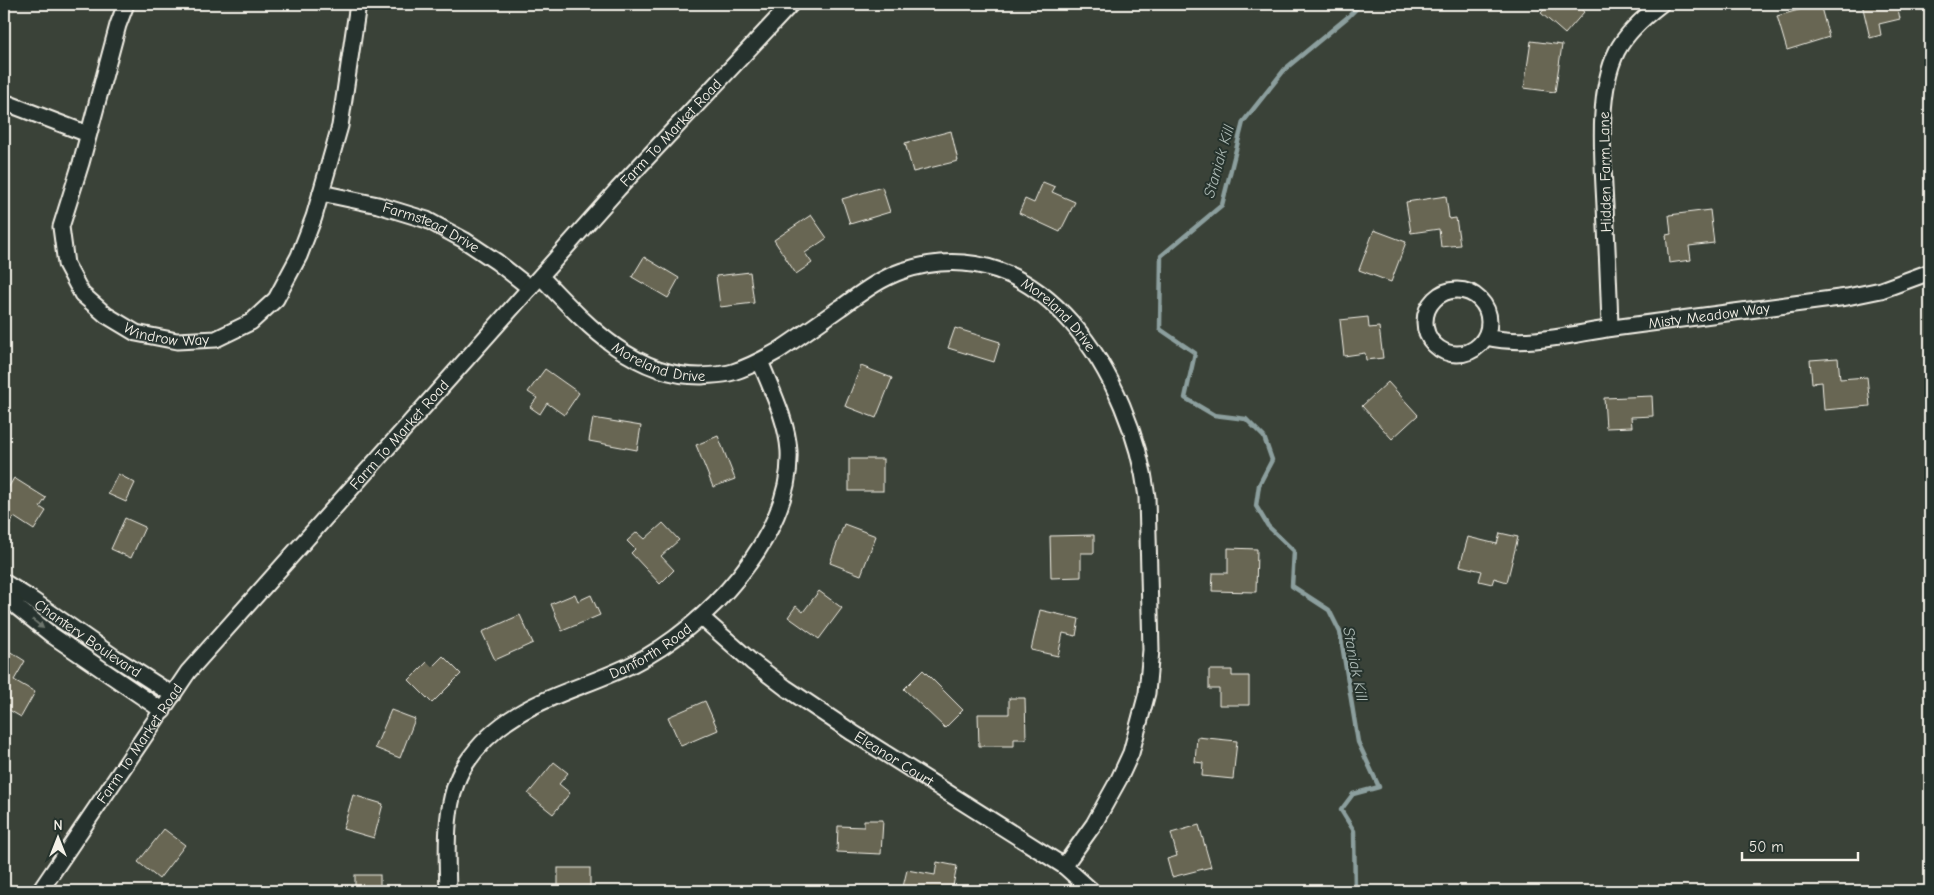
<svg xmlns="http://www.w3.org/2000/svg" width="1934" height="895" font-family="'Comic Neue',sans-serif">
	<rect width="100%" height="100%" fill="#3a4238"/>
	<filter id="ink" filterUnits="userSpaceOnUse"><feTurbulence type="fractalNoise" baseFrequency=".02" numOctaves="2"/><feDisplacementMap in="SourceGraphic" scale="10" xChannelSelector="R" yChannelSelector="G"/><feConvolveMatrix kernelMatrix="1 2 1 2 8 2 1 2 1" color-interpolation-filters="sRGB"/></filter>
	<g filter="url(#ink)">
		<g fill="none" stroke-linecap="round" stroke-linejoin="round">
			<polyline stroke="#8c9f9e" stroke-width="4.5" points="1355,891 1354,831 1341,810 1353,794 1379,787 1358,742 1340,632 1329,610 1292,586 1294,551 1268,526 1256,506 1259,485 1272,460 1264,437 1246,419 1214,415 1185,398 1195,353 1160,329 1161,256 1222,205 1243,122 1285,69 1349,16 1361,4"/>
		</g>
		<g fill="#676652" stroke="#f4f1e8">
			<polygon points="1549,4 1575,4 1584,12 1565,34 1541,13"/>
			<polygon points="1820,4 1829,37 1787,50 1777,16"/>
			<polygon points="1862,4 1897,4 1900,19 1879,24 1881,35 1870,38"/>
			<polygon points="1531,41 1562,45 1555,92 1524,88"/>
			<polygon points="951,131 958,161 913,172 905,143"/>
			<polygon points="1043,182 1055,187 1052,192 1075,202 1060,232 1019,213 1025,199 1034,203"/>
			<polygon points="882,187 890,212 850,224 842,199"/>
			<polygon points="1446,196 1449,219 1456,218 1460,245 1441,247 1439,229 1411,233 1406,202"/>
			<polygon points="1710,210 1714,243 1689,246 1691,260 1669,263 1666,235 1671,234 1669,215"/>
			<polygon points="811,215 827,238 805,253 812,263 796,274 774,240"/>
			<polygon points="1374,230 1406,242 1391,282 1359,270"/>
			<polygon points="644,257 679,278 668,298 632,277"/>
			<polygon points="750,272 754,303 720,307 716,276"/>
			<polygon points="1368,317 1369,328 1379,327 1383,358 1366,360 1365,353 1344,356 1340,320"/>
			<polygon points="955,328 1000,342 994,362 948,348"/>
			<polygon points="1838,358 1840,379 1867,377 1870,406 1824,410 1822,382 1812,383 1810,360"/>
			<polygon points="861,366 892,378 876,418 845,406"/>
			<polygon points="545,369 579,393 564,415 547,403 540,414 530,407 537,398 528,392"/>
			<polygon points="1388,382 1418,415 1392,439 1362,406"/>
			<polygon points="1652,396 1653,416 1631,417 1632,427 1606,428 1604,398"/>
			<polygon points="593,418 641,426 637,450 589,441"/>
			<polygon points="718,436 735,479 713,487 696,445"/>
			<rect x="849" y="459" width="34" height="32"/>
			<polygon points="118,474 135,483 126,502 108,494"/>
			<polygon points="14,478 46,498 40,507 46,511 34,530 14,517 4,533 4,495"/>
			<polygon points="125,518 145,527 131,558 111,549"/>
			<polygon points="663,523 679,540 661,556 674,570 660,584 631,553 635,549 627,541 637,532 645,539"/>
			<polygon points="844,524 876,536 861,575 830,563"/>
			<polygon points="1500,533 1518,537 1507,582 1494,578 1492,584 1479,581 1482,571 1460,566 1468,537 1497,544"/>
			<polygon points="1094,535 1094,553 1081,553 1081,577 1051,578 1050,536"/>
			<polygon points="1228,548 1257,549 1256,592 1212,591 1213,573 1228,573"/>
			<polygon points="819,591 842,608 819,639 788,617 796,606 803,612"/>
			<polygon points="575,594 578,601 591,595 600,615 562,631 551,604"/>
			<polygon points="1040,610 1079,619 1076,636 1063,633 1058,656 1031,650"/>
			<polygon points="520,615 533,643 495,660 482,632"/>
			<polygon points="9,651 25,661 14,680 35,692 21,717 4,707 4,660"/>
			<polygon points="443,656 461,674 432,703 409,680 427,662 432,667"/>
			<polygon points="923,670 963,710 945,728 904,689"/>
			<polygon points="1209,670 1232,670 1232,676 1249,676 1249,705 1219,705 1219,689 1209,689"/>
			<polygon points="1009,698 1025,698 1026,739 1014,739 1014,746 979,746 978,714 1009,714"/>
			<polygon points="705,701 718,730 681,746 668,717"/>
			<polygon points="391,710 415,719 400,758 375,748"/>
			<polygon points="1197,737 1237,741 1233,779 1202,776 1203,763 1195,762"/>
			<polygon points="554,762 568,773 559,784 570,793 553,814 528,794"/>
			<polygon points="353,795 383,804 374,838 343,829"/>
			<polygon points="864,820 883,820 881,854 837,852 838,826 864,827"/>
			<polygon points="1199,825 1211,867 1172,877 1167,859 1177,856 1171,833"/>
			<polygon points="164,829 185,845 159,879 138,862"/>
			<polygon points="937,862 957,866 952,891 902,891 907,870 935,875"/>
			<rect x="558" y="868" width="32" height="23"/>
			<rect x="355" y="875" width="25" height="16"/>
		</g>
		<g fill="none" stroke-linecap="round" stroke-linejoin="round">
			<g stroke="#f4f1e8" stroke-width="19">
				<g id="minor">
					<path id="s1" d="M126,4L118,25L81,163L61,227L66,264L82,294L106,315L136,333L177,341L216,339L251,322L276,299L299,256L314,217L340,126L358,4"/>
					<polyline points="4,102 88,134"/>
					<path id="s2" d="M321,193L378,205L427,220L464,240L497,262L530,288"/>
					<path id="s3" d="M541,277C585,323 633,377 702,376C712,375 723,375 733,372C749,367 764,359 778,351C799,337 820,322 840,308C860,294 879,279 902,271C1042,224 1132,380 1147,497L1151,650L1147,693L1131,753L1119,779L1094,824L1064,866"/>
					<circle cx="1457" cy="322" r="32"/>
					<path d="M1610,328C1609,288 1607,247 1605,206C1603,161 1596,93 1617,51C1627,32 1644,17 1661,4"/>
					<path id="s4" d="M1486,337C1529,347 1571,334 1613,328C1691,318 1769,308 1847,297L1881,290L1930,272"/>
					<path id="s5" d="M4,582L28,597L114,657L173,695"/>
					<polyline points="4,589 18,608 53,636 163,711"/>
					<path id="s6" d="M701,617L752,662L786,688L853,733L1064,866L1092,891"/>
					<path id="s7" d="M40,891L188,672L618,189L791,4"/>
					<path id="s8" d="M448,891C447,853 443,799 465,765C507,701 570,695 633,664C705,628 793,536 789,451C787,420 771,389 760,361"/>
				</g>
			</g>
			<use href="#minor" stroke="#26332d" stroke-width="15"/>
		</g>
		<defs><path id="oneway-solid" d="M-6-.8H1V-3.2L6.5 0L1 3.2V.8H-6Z" transform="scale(1.25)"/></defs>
		<use fill="#6e766e" href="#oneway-solid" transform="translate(38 624) rotate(39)"/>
	</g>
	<g text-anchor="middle" stroke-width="4" stroke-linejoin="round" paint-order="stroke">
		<g font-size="15" fill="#f4f1e8" stroke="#26332d">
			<text dy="5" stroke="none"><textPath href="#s7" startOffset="988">Farm To Market Road</textPath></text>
			<text transform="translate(1605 172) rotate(-91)" y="5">Hidden Farm Lane</text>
			<text dy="5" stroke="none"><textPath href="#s2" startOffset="116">Farmstead Drive</textPath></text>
			<text dy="5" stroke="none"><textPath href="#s4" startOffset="225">Misty Meadow Way</textPath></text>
			<text dy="5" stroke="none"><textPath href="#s3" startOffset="598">Moreland Drive</textPath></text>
			<text dy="5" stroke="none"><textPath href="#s1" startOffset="401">Windrow Way</textPath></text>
			<text dy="5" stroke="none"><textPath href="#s3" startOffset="149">Moreland Drive</textPath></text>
			<text dy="5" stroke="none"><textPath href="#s7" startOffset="582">Farm To Market Road</textPath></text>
			<text dy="5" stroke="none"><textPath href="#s5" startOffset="101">Chantery Boulevard</textPath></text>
			<text dy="5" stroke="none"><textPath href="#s8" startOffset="350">Danforth Road</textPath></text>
			<text dy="5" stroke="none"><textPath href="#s7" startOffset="178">Farm To Market Road</textPath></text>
			<text dy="5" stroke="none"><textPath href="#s6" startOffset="240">Eleanor Court</textPath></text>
		</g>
		<g font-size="16" font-style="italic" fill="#aebbb6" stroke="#26332d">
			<text transform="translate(1218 161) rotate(-74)" y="6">Staniak Kill</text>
			<text transform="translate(1356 664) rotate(79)" y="6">Staniak Kill</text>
		</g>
	</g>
	<rect width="1934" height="895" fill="none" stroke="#26332d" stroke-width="20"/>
	<rect x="10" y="10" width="1914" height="875" fill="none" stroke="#f4f1e8" stroke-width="2" filter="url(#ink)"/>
	<g transform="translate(58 838)" stroke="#26332d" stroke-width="4" paint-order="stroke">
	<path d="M0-4L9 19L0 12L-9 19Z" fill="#f4f1e8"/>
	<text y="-8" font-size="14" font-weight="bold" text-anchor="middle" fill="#f4f1e8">N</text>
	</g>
	<path d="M1742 852v8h116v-8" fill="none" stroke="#f4f1e8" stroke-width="2.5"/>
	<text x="1749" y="852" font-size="15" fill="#f4f1e8" stroke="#26332d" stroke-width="4" paint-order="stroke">50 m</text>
</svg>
